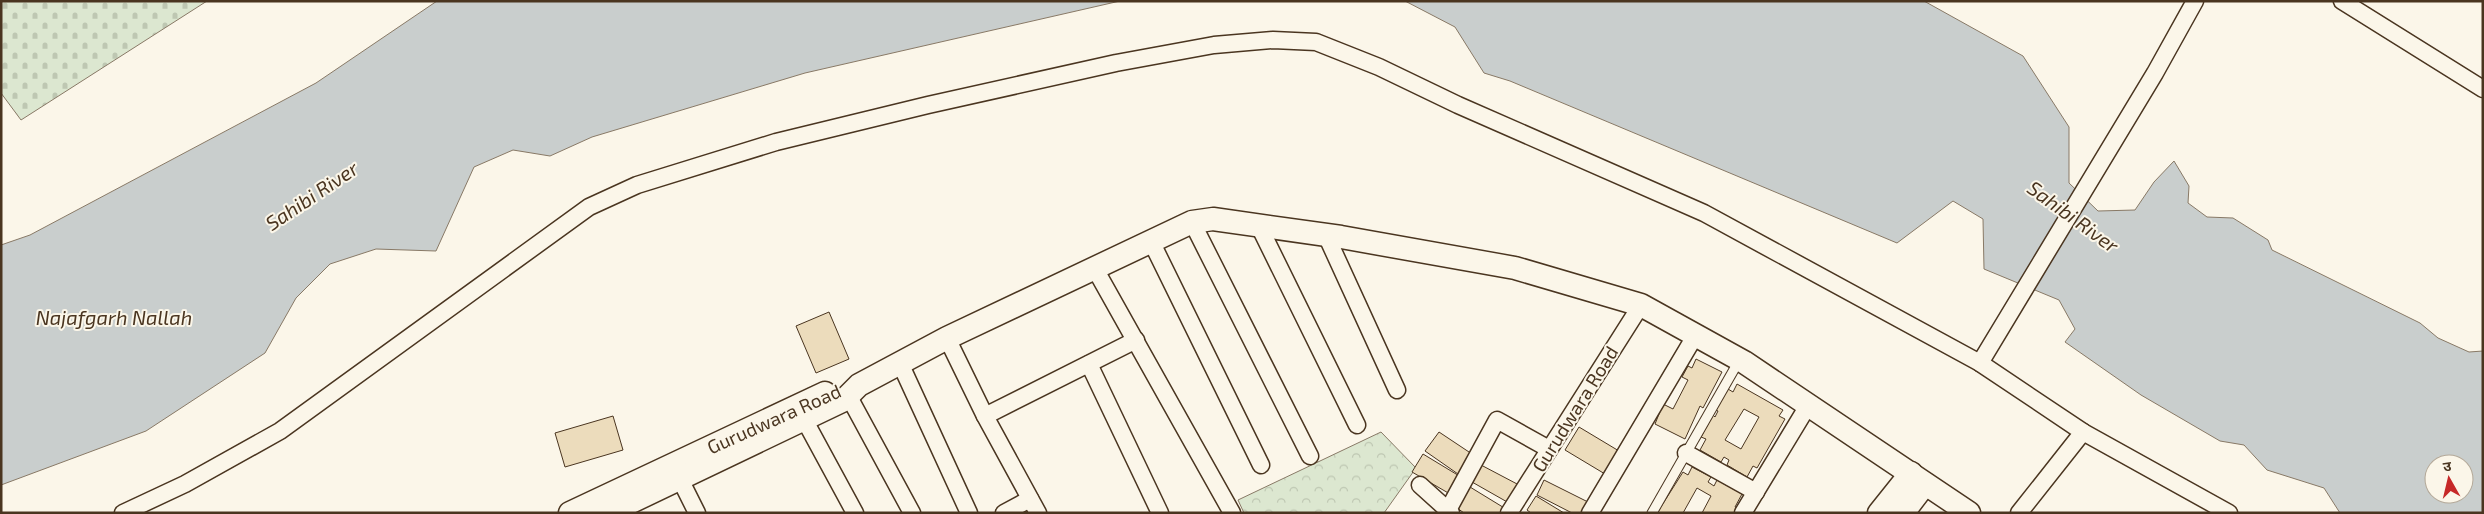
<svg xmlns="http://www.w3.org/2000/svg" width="2484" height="514" font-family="'Exo 2','Noto Sans Devanagari',sans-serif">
	<defs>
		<pattern id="cemetery-stones" width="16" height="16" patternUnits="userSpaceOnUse" patternTransform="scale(1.25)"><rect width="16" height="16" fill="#dce7d0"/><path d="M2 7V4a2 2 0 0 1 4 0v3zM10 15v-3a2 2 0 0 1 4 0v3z" fill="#bec7b2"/></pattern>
		<pattern id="park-crowns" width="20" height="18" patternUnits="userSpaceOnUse" patternTransform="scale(1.25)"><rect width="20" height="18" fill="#dce7d0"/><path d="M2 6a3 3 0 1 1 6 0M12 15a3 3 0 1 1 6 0" fill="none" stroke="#bec7b2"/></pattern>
	</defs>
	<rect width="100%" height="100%" fill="#fbf6e9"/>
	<polygon fill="url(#cemetery-stones)" stroke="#887966" points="1,1 207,1 21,120 1,93"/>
	<polygon fill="url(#park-crowns)" stroke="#887966" points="1381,432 1416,468 1384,513 1244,513 1238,500"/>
	<g fill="#c9cecd" stroke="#887966" fill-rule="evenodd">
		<polygon points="437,1 1120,1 805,73 592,137 550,156 513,150 474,167 436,251 376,249 330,264 296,298 265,353 146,431 1,485 1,245 30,235 316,83"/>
		<path d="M1405,1H1924L2023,56L2069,127V183L2098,211L2135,210L2154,182L2174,161L2189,186L2188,203L2207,217L2233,218L2268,240L2272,250L2420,323L2438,338L2469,352L2483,351V513H2340L2324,488L2267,470L2244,445L2220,441L2141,395L2065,342L2075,329L2059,300L1984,269L1983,219L1953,201L1897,243L1510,81L1484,73L1455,27ZM2434,464H2464V494H2434Z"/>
	</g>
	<g fill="#ecdcbc" stroke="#4a3520" fill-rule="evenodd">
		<polygon points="829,312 849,359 816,373 796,326"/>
		<polygon points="1696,359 1722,372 1703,408 1700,406 1685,439 1655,424 1663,404 1673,409 1688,380 1682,377 1688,366 1692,368"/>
		<path d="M1737,384L1783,410L1779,416L1785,419L1757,468L1753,466L1747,477L1727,465L1729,460L1724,457L1721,462L1700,450L1706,439L1701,437L1713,415L1715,417L1718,411L1716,410L1728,389L1733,392ZM1744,409L1759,417L1741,449L1725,440Z"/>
		<polygon points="613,416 623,450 565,467 555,433"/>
		<polygon points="1579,427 1619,451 1605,474 1565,450"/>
		<polygon points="1439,432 1472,454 1458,474 1425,451"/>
		<polygon points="1423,454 1461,477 1450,494 1412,472"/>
		<polygon points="1481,465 1519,485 1509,503 1472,482"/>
		<polygon points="1692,467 1711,477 1708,482 1714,486 1717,480 1742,494 1735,507 1737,508 1735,513 1702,513 1711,496 1697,488 1683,513 1657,513 1683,472 1688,475"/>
		<polygon points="1544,480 1588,502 1583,513 1572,513 1537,495"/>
		<polygon points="1470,487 1506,509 1503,513 1464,513 1457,508"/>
		<polygon points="1536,496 1564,513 1531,513 1527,510"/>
	</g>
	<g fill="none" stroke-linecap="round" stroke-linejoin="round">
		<g stroke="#4a3520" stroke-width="11">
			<polyline id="lane" points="1652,513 1740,359"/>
		</g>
		<g stroke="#4a3520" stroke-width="19">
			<g id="street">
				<polyline points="2342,1 2483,89"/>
				<polyline points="1192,222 1310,456"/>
				<polyline points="1259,226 1357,425"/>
				<polyline points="1326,235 1397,390"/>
				<polyline points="1151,241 1261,465"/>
				<polyline points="1094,267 1232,513"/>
				<polyline points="947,338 985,416 1038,513"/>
				<polyline points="900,363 969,513"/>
				<polyline points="1980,363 2155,73 2195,1"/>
				<polyline points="1089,364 1160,513"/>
				<polyline points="848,395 912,513"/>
				<polyline points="985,416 1136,340"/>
				<polyline points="804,419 855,513"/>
				<polyline points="2083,432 2229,513"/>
				<polyline points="1686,453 1756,492"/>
				<polyline points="680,479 697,513"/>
				<polyline points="1420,485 1451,513"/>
				<polyline points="1448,510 1497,420 1549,449"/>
				<polyline points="123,513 185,484 280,431 589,207 637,185 776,142 928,105 1116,63 1214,45 1273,40 1316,42 1379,67 1458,105 1704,213 1980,363 2083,432 2019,513"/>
				<polyline points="1004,513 1030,499"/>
				<polyline points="1509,513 1641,305"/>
				<polyline points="1590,513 1695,336"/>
				<polyline points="1743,513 1809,404"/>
			</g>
		</g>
		<g stroke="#4a3520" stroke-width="25">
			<g id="secondary">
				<polyline points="570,513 825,393"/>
				<polyline points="608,513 844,400 859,385 947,338 1192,222 1213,219 1341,237 1515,268 1641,305 1744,362 1969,513"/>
				<polyline points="1879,513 1911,473"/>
				<polyline points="1903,513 1925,484"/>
			</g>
		</g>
		<use href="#lane" stroke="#fbf6e9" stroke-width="9"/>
		<use href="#street" stroke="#fbf6e9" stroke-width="16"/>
		<use href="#secondary" stroke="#fbf6e9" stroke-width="22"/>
	</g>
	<g text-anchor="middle" stroke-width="4" stroke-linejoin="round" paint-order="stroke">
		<g font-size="19" fill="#4a3520" stroke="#fbf6e9">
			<text transform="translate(1575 409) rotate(-58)" y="7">Gurudwara Road</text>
			<text transform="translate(774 419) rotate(-24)" y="7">Gurudwara Road</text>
		</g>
		<g font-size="20" font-style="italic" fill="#4a3520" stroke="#fbf6e9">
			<text transform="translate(312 196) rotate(-34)" y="7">Sahibi River</text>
			<text transform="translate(2073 217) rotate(36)" y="7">Sahibi River</text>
			<text x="114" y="325">Najafgarh Nallah</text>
		</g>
	</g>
	<rect width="2484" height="514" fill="none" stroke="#4a3520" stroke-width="5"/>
	<g transform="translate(2449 479) rotate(352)"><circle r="24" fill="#fbf6e9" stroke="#b4a999"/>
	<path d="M0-4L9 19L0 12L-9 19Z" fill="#c62828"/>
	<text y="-8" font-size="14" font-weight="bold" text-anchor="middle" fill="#4a3520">उ</text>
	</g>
</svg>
